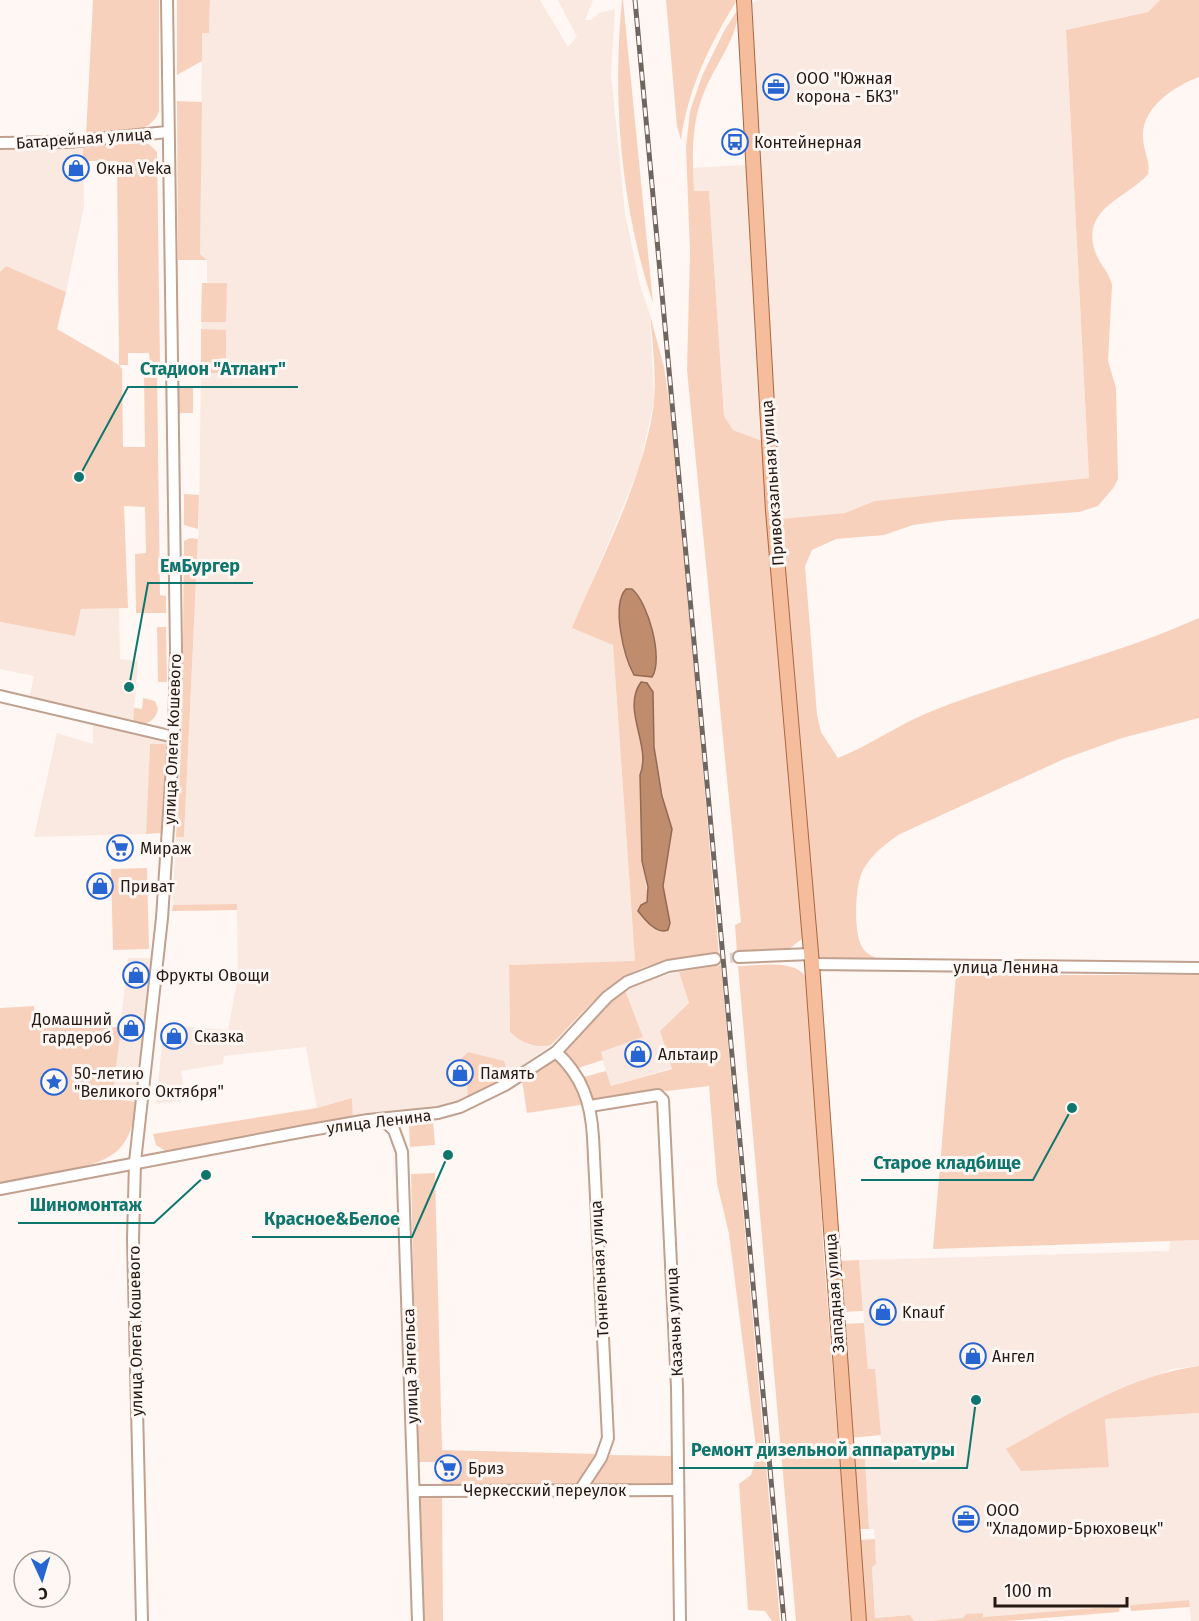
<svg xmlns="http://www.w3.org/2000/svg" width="1199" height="1621" font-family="'Fira Sans',sans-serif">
	<rect width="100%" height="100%" fill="#fef7f4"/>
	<g fill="#fae9e0">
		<polygon points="210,0 540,0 568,47 577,37 558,0 593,0 585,20 591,20 599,13 615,9 611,74 625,213 640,285 650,315 654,402 639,468 573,628 613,645 635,962 509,965 510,1032 529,1045 551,1045 494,1085 468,1099 439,1109 353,1120 352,1098 317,1108 306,1047 224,1056 223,1064 181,1071 185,1100 156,1104 164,1025 228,1030 238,977 237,910 172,911 176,837 184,837 199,524 202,283 207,283 207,260 200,254 202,33 209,32"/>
		<polygon points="759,0 1160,0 1148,12 1066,30 1089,478 875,501 845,513 780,519 752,3"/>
		<polygon points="0,148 83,148 84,206 66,292 6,266 0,272"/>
		<polygon points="746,165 762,441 733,430 724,416 709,191 694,191 692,168"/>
		<polygon points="119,608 120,659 138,661 133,723 29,699 34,676 0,669 0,622 75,636 81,609"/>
		<polygon points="93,724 167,740 167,744 150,745 146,834 34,837 57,733 93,744"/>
		<polygon points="128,958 153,958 137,1102 112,1099"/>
		<polygon points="679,972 689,1003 660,1031 672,1068 611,1086 600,1052 643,1037 625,990 642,981"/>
		<polygon points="1199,1240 1199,1366 1172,1369 1093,1402 1109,1467 1105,1419 1199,1413 1199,1621 1191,1621 1189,1600 983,1617 983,1613 967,1614 963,1618 929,1621 914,1621 910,1615 875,1618 872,1567 876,1564 875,1539 874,1529 869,1529 865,1459 868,1454 882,1453 875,1369 868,1369 859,1260 1169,1251 1170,1241"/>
	</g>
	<g fill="#f8d1bc" fill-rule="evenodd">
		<path d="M93,0H159V111C150,138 110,133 86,136Z"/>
		<polygon points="177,0 210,0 209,33 202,33 202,61 177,75"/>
		<path d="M622,0H623L653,303C621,207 612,100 622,0Z"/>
		<path d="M666,0H737C710,44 688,88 681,140L677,126Z"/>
		<path d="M1160,0H1199V77C1175,86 1141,107 1143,138C1143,150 1151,162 1148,174C1129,197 1083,207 1094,248C1097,262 1109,271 1112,285L1108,361L1116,388L1118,479L1114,487L1098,506L1079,512L949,520L913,525L884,535L836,539L812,550L805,566L817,715L821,732L838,758C871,745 899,724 932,711C1020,676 1113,657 1199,618V718L1122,738L1064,759L900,834C886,843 871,855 863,870C855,885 853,931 862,947C867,956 877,958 886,961L820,959L817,956L780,519L845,513L875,501L1089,478L1066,30L1148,12Z"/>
		<path d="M738,9C739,36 715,65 705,90C691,122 692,157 694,191H709L724,416L733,430L762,441L803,938L790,948L737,953L735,925L741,922L687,370L690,252L686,147L690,111L702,76L724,31Z"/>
		<polygon points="177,101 202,102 200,254 207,260 178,260"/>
		<polygon points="137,142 149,144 157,152 160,363 150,363 149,353 128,353 128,365 119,365 122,369 123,447 145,447 144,374 157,374 160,595 166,596 166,613 136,613 135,554 146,553 145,507 124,506 128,608 81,609 75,636 0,622 0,272 6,266 66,292 57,329 119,365 117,161 83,161 83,148"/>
		<polygon points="202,283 227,283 226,322 201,322"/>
		<path d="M650,315L664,367L674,436L719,955C694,958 667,959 642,968C605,983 579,1017 551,1045C535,1048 523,1044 510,1032L509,965L635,961L613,645L572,628C600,561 642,482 653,410C657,379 653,346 650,315ZM647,683L653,692L654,747L671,837L663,886L670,923L649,922L642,916L648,896L642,861L640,775L643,767V745L634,713L636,701Z"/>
		<polygon points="201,329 226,330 226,358 220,358 220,363 226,364 226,373 201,373"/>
		<rect x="178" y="388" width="15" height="25"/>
		<polygon points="184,494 199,495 198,529 184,525"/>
		<polygon points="190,538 198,539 184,837 176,837 182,731 184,541"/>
		<polygon points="157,627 166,627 167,682 158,682"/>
		<path d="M143,698L155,701L158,709C155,722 146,726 133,723L134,708L142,709Z"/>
		<polygon points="150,744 167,744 161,833 146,834"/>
		<polygon points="147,868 149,949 113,950 111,869"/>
		<polygon points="237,904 237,910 172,911 173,905"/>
		<polygon points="721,965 780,1621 772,1621 765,1611 748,1610 739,1484 751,1475 757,1455 729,1234 717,1183 709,1086 667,1091 659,1090 592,1102 584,1077 606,1071 611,1086 672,1069 660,1031 689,1003 679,972"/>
		<path d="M738,966C757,966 799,958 807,980L824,1258L852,1621H796Z"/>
		<polygon points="956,975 1199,975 1199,1240 933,1249"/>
		<polygon points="625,990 643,1037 601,1052 603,1060 578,1068 564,1050 605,1004"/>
		<path d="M34,1006L35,1020L63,1019L64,1028L121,1027L112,1099L137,1102C130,1154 111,1161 64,1171C43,1175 21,1180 0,1184V1008Z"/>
		<polygon points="468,1052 504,1061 507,1070 501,1081 468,1099 466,1067 452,1068"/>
		<polygon points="556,1057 569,1069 586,1104 527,1113 522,1080"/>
		<polygon points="352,1098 353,1120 167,1152 156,1145 153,1134 317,1108"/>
		<polygon points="433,1122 435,1145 410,1147 409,1126"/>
		<polygon points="435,1173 442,1450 599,1454 577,1487 442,1488 441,1462 418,1462 411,1174"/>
		<polygon points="859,1260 863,1311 840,1312 837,1261"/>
		<polygon points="864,1323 868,1369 875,1369 881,1435 849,1438 841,1324"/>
		<path d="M1199,1366V1413L1105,1419L1109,1467L1021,1471L1006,1449C1066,1416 1130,1375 1199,1366Z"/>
		<polygon points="881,1448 882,1453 868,1454 865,1459 869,1529 856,1529 850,1449"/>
		<polygon points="610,1455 672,1456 672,1486 589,1486"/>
		<polygon points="419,1497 442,1497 443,1621 422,1621"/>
		<polygon points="875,1539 876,1564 872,1567 875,1618 910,1615 914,1621 863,1621 857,1540"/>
		<polygon points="1189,1600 1190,1607 1131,1611 1130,1605"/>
		<polygon points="1120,1606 1119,1612 1005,1621 929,1621 963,1618 966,1614 983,1613 983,1617"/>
	</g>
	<g fill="#c08c6e" stroke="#926a52" stroke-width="1.5">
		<path d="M626,589H632C648,602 664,659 652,677L634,675C624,657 611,605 626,589Z"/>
		<path d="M641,682L647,683L653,692L654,747L662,796L672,829L663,886L670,923L668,930C657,935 645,920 638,911L641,905L647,902L648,887L642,861L640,775C652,745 621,710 641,682Z"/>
	</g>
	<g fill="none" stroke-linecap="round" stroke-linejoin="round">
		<polyline stroke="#ddd6d2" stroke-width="10" stroke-dasharray="10 5" stroke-linecap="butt" points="715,959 739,957"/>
		<g stroke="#c0a08e" stroke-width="14">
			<g id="minor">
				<polyline points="0,143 68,142 167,132"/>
				<polyline points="0,696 174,737"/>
				<polyline points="739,957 811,954"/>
				<polyline points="812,964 1199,968"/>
				<path d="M556,1052C582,1076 591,1102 593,1137L608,1438L601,1458L580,1490"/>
				<polyline points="590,1106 658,1095 663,1100 677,1387 680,1621"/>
				<polyline points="382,1119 394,1130 402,1152 418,1621"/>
				<polyline points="0,1189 305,1131 368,1120 438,1113 460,1107 505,1085 556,1052 607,997 627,982 668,966 715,959"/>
				<polyline points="414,1491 676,1490"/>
				<polyline points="142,1621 133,1239 135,1162 162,918 174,737 176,651 167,0"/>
			</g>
		</g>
		<g stroke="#a86740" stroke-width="16">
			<polyline id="major" points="744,0 773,511 812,964 859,1621"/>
		</g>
		<use href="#minor" stroke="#fff" stroke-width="10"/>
		<use href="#major" stroke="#f5bd9b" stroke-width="14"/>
		<g stroke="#706660" stroke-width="5">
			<polyline id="rail" points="635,0 784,1621"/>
		</g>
		<use href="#rail" stroke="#fef7f4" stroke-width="3" stroke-dasharray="9" stroke-linecap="butt"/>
	</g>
	<defs>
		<g id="office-ring" transform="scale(1.35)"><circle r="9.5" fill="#fef7f4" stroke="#2665d2" stroke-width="1.5"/><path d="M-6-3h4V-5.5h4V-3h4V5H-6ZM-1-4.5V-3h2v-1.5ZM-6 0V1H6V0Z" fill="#2665d2"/></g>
		<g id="bus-ring" transform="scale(1.35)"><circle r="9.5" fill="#fef7f4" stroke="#2665d2" stroke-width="1.5"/><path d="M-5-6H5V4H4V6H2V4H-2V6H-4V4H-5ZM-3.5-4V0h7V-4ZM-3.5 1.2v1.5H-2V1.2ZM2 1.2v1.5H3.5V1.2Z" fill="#2665d2"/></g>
		<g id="shop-ring" transform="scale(1.35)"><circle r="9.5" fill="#fef7f4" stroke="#2665d2" stroke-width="1.5"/><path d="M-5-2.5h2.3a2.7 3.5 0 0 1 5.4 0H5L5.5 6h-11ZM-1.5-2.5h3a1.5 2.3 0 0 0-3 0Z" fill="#2665d2"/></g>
		<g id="supermarket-ring" transform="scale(1.35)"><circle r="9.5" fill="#fef7f4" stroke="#2665d2" stroke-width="1.5"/><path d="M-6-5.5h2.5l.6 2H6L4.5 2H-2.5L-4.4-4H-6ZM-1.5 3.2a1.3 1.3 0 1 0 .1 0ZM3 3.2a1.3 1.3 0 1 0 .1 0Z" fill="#2665d2"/></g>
		<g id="sight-ring" transform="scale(1.35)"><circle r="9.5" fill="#fef7f4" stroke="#2665d2" stroke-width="1.5"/><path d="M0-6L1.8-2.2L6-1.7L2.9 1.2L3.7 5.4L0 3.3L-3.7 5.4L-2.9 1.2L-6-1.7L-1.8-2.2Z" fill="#2665d2"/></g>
	</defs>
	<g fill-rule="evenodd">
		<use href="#office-ring" x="776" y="87"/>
		<use href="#bus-ring" x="735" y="142"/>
		<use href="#shop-ring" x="76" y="168"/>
		<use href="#supermarket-ring" x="120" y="848"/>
		<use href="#shop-ring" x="100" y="886"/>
		<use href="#shop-ring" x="136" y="975"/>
		<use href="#shop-ring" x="131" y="1028"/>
		<use href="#shop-ring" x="174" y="1036"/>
		<use href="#shop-ring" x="638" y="1054"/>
		<use href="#shop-ring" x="460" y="1073"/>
		<use href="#sight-ring" x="54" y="1082"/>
		<use href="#shop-ring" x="883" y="1312"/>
		<use href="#shop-ring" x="973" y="1356"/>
		<use href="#supermarket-ring" x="448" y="1468"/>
		<use href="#office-ring" x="966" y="1519"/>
	</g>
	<g text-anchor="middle" stroke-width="6" stroke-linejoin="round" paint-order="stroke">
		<g font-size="16" fill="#251912" stroke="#fef7f4" text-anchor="start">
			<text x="796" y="84">ООО "Южная<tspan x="796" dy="18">корона - БКЗ"</tspan></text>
			<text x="754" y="148">Контейнерная</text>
			<text x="96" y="174">Окна Veka</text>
			<text x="140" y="854">Мираж</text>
			<text x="120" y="892">Приват</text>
			<text x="156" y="981">Фрукты Овощи</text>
			<text x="112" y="1025" text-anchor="end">Домашний<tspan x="112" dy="18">гардероб</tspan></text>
			<text x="194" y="1042">Сказка</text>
			<text x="658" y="1060">Альтаир</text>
			<text x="74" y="1079">50-летию<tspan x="74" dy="18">"Великого Октября"</tspan></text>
			<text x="480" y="1079">Память</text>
			<text x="902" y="1318">Knauf</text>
			<text x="992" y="1362">Ангел</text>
			<text x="468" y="1474">Бриз</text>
			<text x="986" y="1516">ООО<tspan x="986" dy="18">"Хладомир-Брюховецк"</tspan></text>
		</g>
		<g font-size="16" fill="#251912" stroke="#fef7f4">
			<text transform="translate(84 138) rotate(-4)" y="6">Батарейная улица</text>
			<text transform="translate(772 483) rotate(-94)" y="6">Привокзальная улица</text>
			<text transform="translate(172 739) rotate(-88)" y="6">улица Олега Кошевого</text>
			<text x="1006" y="973">улица Ленина</text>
			<text transform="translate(379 1121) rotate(-7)" y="6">улица Ленина</text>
			<text transform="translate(599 1269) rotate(-93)" y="6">Тоннельная улица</text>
			<text transform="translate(834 1293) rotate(-94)" y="6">Западная улица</text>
			<text transform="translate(674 1322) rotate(-93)" y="6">Казачья улица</text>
			<text transform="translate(135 1331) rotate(-91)" y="6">улица Олега Кошевого</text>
			<text transform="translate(410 1366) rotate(-92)" y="6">улица Энгельса</text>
			<text x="545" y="1496">Черкесский переулок</text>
		</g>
	</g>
	<path fill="none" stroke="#0f766e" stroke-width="2" d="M79 477L128 387H298M129 687L148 583H253M1072 1108L1033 1180H861M206 1175L154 1223H18M448 1155L412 1237H252M976 1400L967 1468H679"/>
	<g fill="#0f766e" stroke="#fef7f4" stroke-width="2">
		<circle cx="79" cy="477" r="6"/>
		<circle cx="129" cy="687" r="6"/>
		<circle cx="1072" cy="1108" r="6"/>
		<circle cx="206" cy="1175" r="6"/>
		<circle cx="448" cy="1155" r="6"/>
		<circle cx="976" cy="1400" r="6"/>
	</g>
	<g font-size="18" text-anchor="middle" font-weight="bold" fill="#0f766e" stroke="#fef7f4" stroke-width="6" stroke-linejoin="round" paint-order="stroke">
		<text x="213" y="375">Стадион "Атлант"</text>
		<text x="200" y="572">ЕмБургер</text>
		<text x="947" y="1169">Старое кладбище</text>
		<text x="86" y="1211">Шиномонтаж</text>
		<text x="332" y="1225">Красное&amp;Белое</text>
		<text x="823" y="1456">Ремонт дизельной аппаратуры</text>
	</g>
	<g transform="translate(42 1579) rotate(176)"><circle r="28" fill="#fef7f4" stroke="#a79e9a" stroke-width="1.5"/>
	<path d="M0-4.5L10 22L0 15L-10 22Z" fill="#2665d2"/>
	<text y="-9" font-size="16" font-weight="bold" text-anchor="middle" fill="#251912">С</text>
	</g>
	<path d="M995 1597v9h132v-9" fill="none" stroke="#251912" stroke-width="3"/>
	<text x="1004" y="1597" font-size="18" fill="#251912" stroke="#fef7f4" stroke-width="4.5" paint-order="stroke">100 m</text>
</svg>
